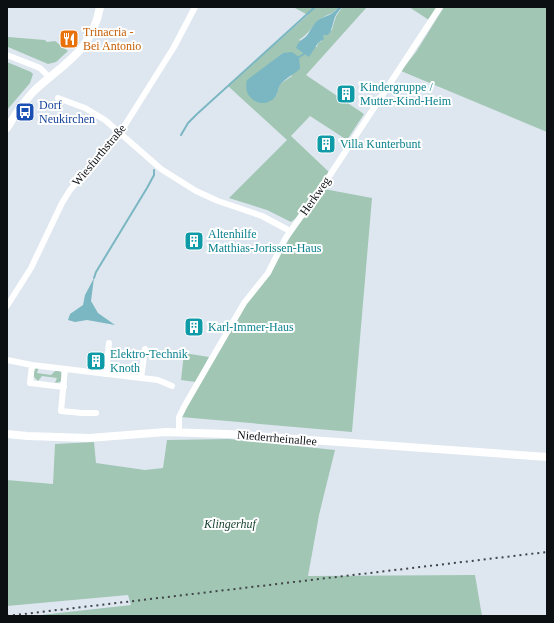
<svg xmlns="http://www.w3.org/2000/svg" width="554" height="623" font-family="Georgia,serif">
	<rect width="100%" height="100%" fill="#dee7f0"/>
	<g fill="#a1c6b4" fill-rule="evenodd">
		<path d="M293,7H338C334,14 328,14 322,18C312,25 309,34 299,40L317,47L318,43L322,41L323,35L332,30C335,19 335,16 343,7H367L306,75L364,114L347,140L310,116L291,136L329,172L295,219L291,222L267,210L229,198L287,140L228,86L308,15ZM283,53L292,76L280,84L276,96L271,63Z"/>
		<polygon points="409,7 438,7 429,20"/>
		<polygon points="444,7 547,7 547,132 401,71 416,52"/>
		<polygon points="8,37 45,40 47,42 55,41 68,51 56,62 48,64 8,47"/>
		<polygon points="7,62 31,72 33,74 30,83 7,110"/>
		<polygon points="324,189 372,198 352,432 181,417 246,304 270,275 290,237"/>
		<polygon points="184,353 209,357 196,382 181,380"/>
		<polygon points="39,367 37,373 51,375 57,369 61,372 62,379 60,382 55,383 57,378 42,376 38,381 34,377 34,371 36,368"/>
		<polygon points="229,439 335,450 319,515 308,576 475,575 482,616 32,616 131,605 128,595 7,606 7,480 53,484 55,444 94,442 96,463 145,470 163,468 167,440"/>
	</g>
	<g fill="#7bb7c2">
		<path d="M338,7H343C341,9 339,10 338,12C332,19 334,28 328,35H323L324,39L318,43L309,57L296,48C300,38 303,41 308,34C311,29 313,25 317,21C324,16 334,15 338,7Z"/>
		<path d="M292,52L299,57L300,69C295,73 282,81 280,85C278,88 278,94 275,97C267,107 252,104 247,92C246,88 246,84 247,80L283,53Z"/>
		<polygon points="94,278 91,301 98,313 115,325 87,320 75,322 68,320 70,314 83,305 85,295"/>
	</g>
	<g fill="none" stroke-linecap="round" stroke-linejoin="round">
		<g stroke="#7bb7c2" stroke-width="2">
			<polyline points="299,57 304,54"/>
			<polyline points="181,135 188,123 197,114 315,7"/>
			<polyline points="94,278 96,272 147,188 154,175 154,170"/>
		</g>
		<g stroke="#fff" stroke-width="6">
			<polyline points="7,55 40,68 50,78"/>
			<polyline points="58,98 85,108 105,120 161,169 196,191 218,201 262,216 290,231"/>
			<polyline points="7,306 31,268 62,203 70,190 120,133 174,47 195,7"/>
			<polyline points="7,360 32,365 158,380 172,386"/>
			<polyline points="32,365 30,383 64,387"/>
			<polyline points="65,369 61,411 82,413 96,413"/>
			<polyline points="106,374 109,343"/>
			<polyline points="141,378 145,349"/>
			<polyline points="179,432 179,417 185,405 244,303 268,273 285,239 330,175 440,7"/>
		</g>
		<g stroke="#fff" stroke-width="8">
			<path d="M7,128C15,115 24,101 35,90C64,63 92,51 100,7"/>
			<polyline points="7,434 27,436 89,438 166,432 227,434 547,457"/>
		</g>
		<polyline stroke="#404449" stroke-width="2" stroke-dasharray="2 4" stroke-linecap="butt" points="7,616 547,552"/>
	</g>
	<defs>
		<g id="restaurant-square" transform="scale(1)"><rect x="-9" y="-9" width="18" height="18" rx="4" fill="#e8710a" stroke="#fff"/><path d="M-5-6h1v4h1v-4h1v4h1v-4h1v5L-1.5 .5V6h-2V.5L-5-1ZM5-6V6H3V1.5H1.5Q1.5-4 5-6Z" fill="#fff"/></g>
		<g id="building-square" transform="scale(1)"><rect x="-9" y="-9" width="18" height="18" rx="4" fill="#0f9aa8" stroke="#fff"/><path d="M-4-6H4V6H1V3H-1V6H-4ZM-2.5-4.3h1.7v1.8h-1.7ZM.8-4.3h1.7v1.8H.8ZM-2.5-1h1.7V.8h-1.7ZM.8-1h1.7V.8H.8Z" fill="#fff"/></g>
		<g id="bus-square" transform="scale(1)"><rect x="-9" y="-9" width="18" height="18" rx="4" fill="#1a4fb4" stroke="#fff"/><path d="M-5-6H5V4H4V6H2V4H-2V6H-4V4H-5ZM-3.5-4V0h7V-4ZM-3.5 1.2v1.5H-2V1.2ZM2 1.2v1.5H3.5V1.2Z" fill="#fff"/></g>
	</defs>
	<g fill-rule="evenodd">
		<use href="#restaurant-square" x="69" y="39"/>
		<use href="#building-square" x="346" y="94"/>
		<use href="#bus-square" x="25" y="112"/>
		<use href="#building-square" x="326" y="144"/>
		<use href="#building-square" x="194" y="241"/>
		<use href="#building-square" x="194" y="327"/>
		<use href="#building-square" x="96" y="361"/>
	</g>
	<g text-anchor="middle" stroke-width="4" stroke-linejoin="round" paint-order="stroke">
		<g font-size="12" fill="#c56008" stroke="#fff" text-anchor="start">
			<text x="83" y="36">Trinacria -<tspan x="83" dy="14">Bei Antonio</tspan></text>
		</g>
		<g font-size="12" fill="#0d838f" stroke="#fff" text-anchor="start">
			<text x="360" y="91">Kindergruppe /<tspan x="360" dy="14">Mutter-Kind-Heim</tspan></text>
			<text x="340" y="148">Villa Kunterbunt</text>
			<text x="208" y="238">Altenhilfe<tspan x="208" dy="14">Matthias-Jorissen-Haus</tspan></text>
			<text x="208" y="331">Karl-Immer-Haus</text>
			<text x="110" y="358">Elektro-Technik<tspan x="110" dy="14">Knoth</tspan></text>
		</g>
		<g font-size="12" fill="#164399" stroke="#fff" text-anchor="start">
			<text x="39" y="109">Dorf<tspan x="39" dy="14">Neukirchen</tspan></text>
		</g>
		<g font-size="12" fill="#0c0f12" stroke="#fff">
			<text transform="translate(99 155) rotate(-50)" y="4">Wiesfurthstraße</text>
			<text transform="translate(315 196) rotate(-55)" y="4">Herkweg</text>
			<text transform="translate(277 438) rotate(5)" y="4">Niederrheinallee</text>
		</g>
		<g font-size="12" font-style="italic" fill="#133e2d" stroke="#fff">
			<text x="230" y="528">Klingerhuf</text>
		</g>
	</g>
	<rect width="554" height="623" fill="none" stroke="#0c0f12" stroke-width="16"/>
</svg>
